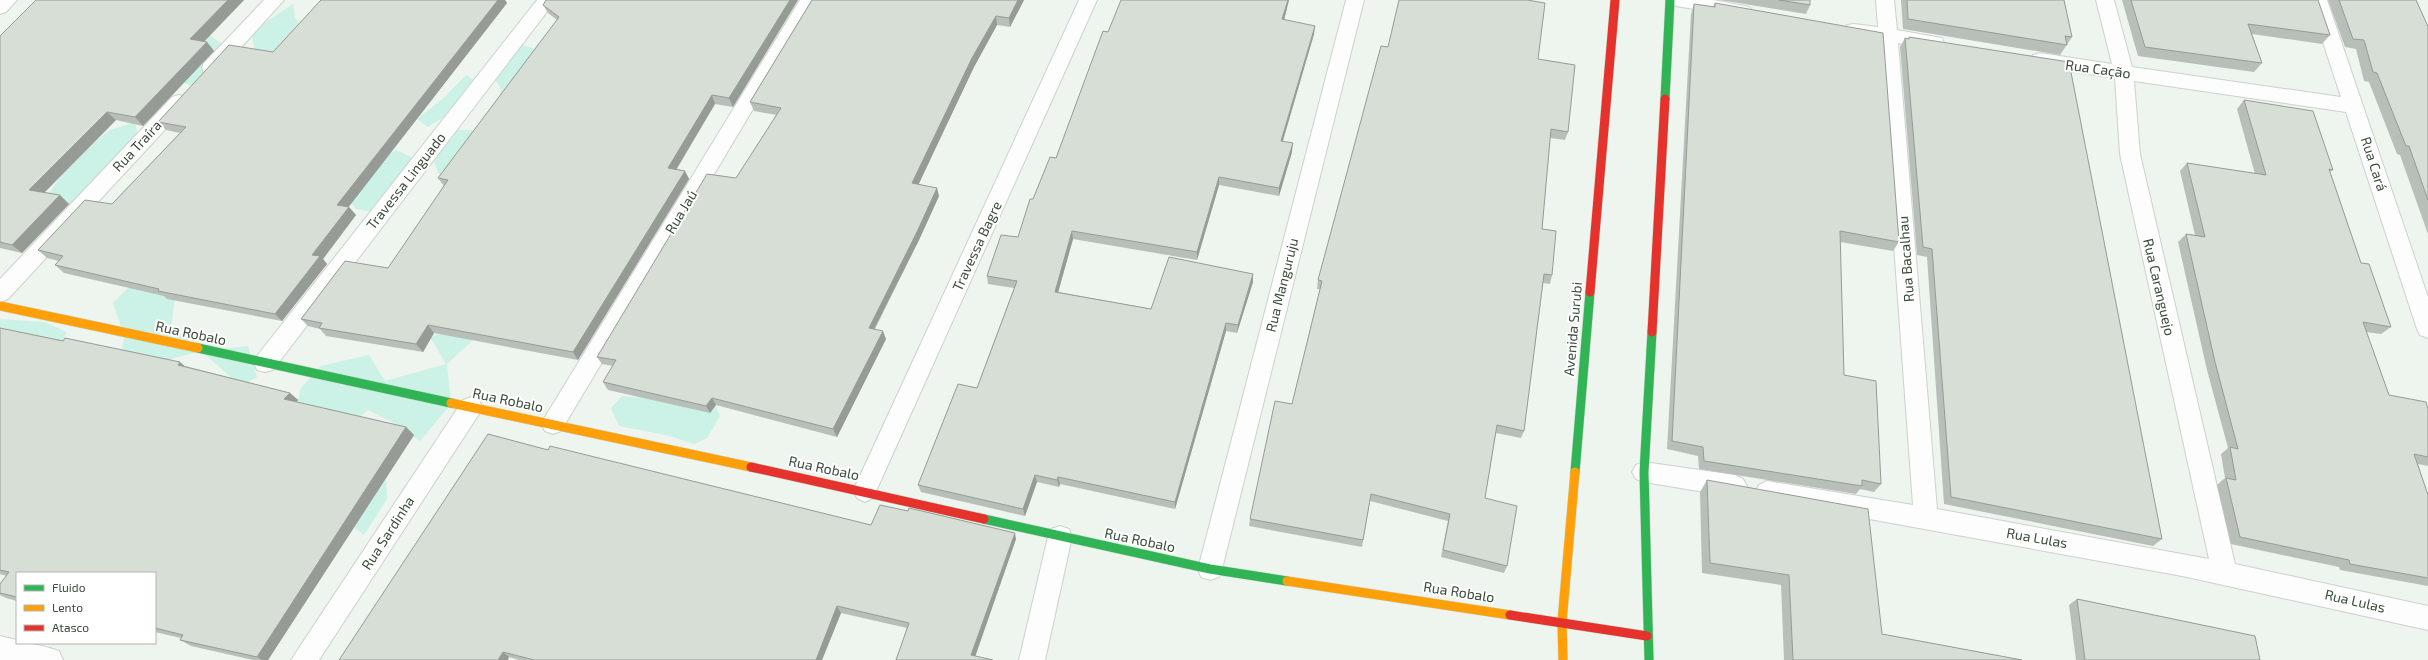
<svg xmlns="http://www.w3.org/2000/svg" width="2428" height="660" font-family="'Exo 2',sans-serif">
	<rect width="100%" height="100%" fill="#eef4ee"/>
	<g fill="#ccf1e6">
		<polygon points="293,4 295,17 305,36 259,71 251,32"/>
		<polygon points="209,35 225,46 197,88 180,81 180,47"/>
		<polygon points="520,44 535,49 559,62 497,107 501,89 491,73"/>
		<polygon points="466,75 477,82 456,109 428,127 417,119 446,96"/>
		<polygon points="135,122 141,151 105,194 61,208 49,193 75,157 110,130"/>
		<polygon points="451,130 475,130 444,186 429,150"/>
		<polygon points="396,150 413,158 372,212 356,209 345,194 356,177"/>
		<polygon points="157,259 177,283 171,326 201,351 248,346 257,377 241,386 201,351 144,366 121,356 124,335 113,303"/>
		<polygon points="501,314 447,364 451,404 420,441 392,422 368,410 346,427 300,414 298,400 301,388 321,366 369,355 385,381 446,364 430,337"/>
		<polygon points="0,319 44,322 67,332 61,345 0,332"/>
		<polygon points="622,396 715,404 720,416 707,438 694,444 666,435 619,426 611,408"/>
		<polygon points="386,476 387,499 364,535 340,516"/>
	</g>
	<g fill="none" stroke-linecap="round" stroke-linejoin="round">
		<g stroke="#cbd2cb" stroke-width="2">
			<g id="street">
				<polygon points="0,0 17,0 6,12 0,14"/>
				<polygon points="264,0 284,0 218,73 211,75 204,73 202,68 204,63"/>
				<polygon points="537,0 556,0 273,370 265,372 257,370 254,363 257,356"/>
				<polygon points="800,0 818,0 561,431 553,434 545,431 541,424 545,417"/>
				<polygon points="1079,0 1097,0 873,498 865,502 857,498 853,491"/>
				<polygon points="1346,0 1364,0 1222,569 1219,577 1210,580 1201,577 1198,569"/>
				<polygon points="1667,0 1714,0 1749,7 1752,11 1749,15 1743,17 1676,6 1670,4"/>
				<polygon points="1876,0 1894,0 1897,30 1942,38 1944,43 1942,48 1935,50 1898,43 1937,509 2209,559 2120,154 2115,78 2040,67 2033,65 2031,60 2033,55 2040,53 2112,64 2096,0 2114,0 2132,67 2341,97 2309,0 2327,0 2428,297 2428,338 2420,335 2417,329 2346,112 2134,81 2140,154 2235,564 2428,606 2428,630 2182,576 1759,499 1755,492 1759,485 1767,481 1913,505 1879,40 1847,35 1845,30 1847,25 1854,24 1878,27"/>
				<polygon points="179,95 186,97 189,102 186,107 8,299 0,302 0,279 172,97"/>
				<polygon points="471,397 479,400 482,407 479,414 319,660 291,660 463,400"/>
				<polygon points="1644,462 1735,475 1743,479 1747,486 1743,493 1735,497 1644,482 1636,479 1632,472 1636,465"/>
				<polygon points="1060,526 1069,529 1072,537 1045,660 1019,660 1048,537 1051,529"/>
				<path d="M0,636L17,640V643C32,643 45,646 59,651L63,660H0Z"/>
			</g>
		</g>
		<g stroke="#c9daca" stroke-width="10">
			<g id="fast">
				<polyline points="1665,99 1670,0"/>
				<polyline points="198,348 451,403"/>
				<polyline points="1575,472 1590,292"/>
				<polyline points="984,519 1210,569 1287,581"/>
				<polyline points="1649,660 1644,472 1652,332"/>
			</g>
		</g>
		<g stroke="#c9daca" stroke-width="10">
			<g id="slow">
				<polyline points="0,306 198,348"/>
				<polyline points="451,403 751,467"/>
				<polyline points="1287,581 1510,615"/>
				<polyline points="1563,660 1562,622 1575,472"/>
			</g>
		</g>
		<g stroke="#c9daca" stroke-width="10">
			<g id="jam">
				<polyline points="1590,292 1615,0"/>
				<polyline points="1652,332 1665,99"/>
				<polyline points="751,467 984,519"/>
				<polyline points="1510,615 1647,636"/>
			</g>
		</g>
		<use href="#street" fill="#fcfdfc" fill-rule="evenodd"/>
		<use href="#fast" stroke="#30b455" stroke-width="9"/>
		<use href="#slow" stroke="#ff9f0a" stroke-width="9"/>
		<use href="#jam" stroke="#e5322d" stroke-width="9"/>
	</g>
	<g fill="#b8bfb8">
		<polygon points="36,0 244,0 204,41 207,42 214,51 143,126 116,120 44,193 69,204 22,253 0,248 0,36"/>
		<polygon points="321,0 505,0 507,3 348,207 356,215 323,259 327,264 282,321 167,299 164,296 64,273 55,265 59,261 47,258 38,250 112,204 180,133 166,130 158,122 273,52"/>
		<polygon points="798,0 733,107 715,104 677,169 685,171 689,179 578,360 434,333 423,352 326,336 320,329 308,326 301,319 388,268 444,186 438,178 557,20 548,13 543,5"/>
		<polygon points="812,0 1024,0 1010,27 997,25 974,67 918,184 939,196 919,240 875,329 886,339 837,437 716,405 710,413 608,390 603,382 613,366 602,364 597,357 736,178 777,115 754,111 750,102"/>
		<polygon points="1289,0 1284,20 1315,26 1314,34 1283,141 1292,152 1279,196 1219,185 1197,260 1073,239 1058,292 1151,309 1253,274 1253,282 1237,333 1226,331 1175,509 1060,484 1059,487 1037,482 1025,516 921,492 918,485 977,388 1014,288 988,284 987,276 1018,237 1033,199 1056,158 1108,32"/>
		<polygon points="1720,0 1810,0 1810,5 1806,14"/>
		<polygon points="1901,0 2064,0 2072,37 2060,55 1903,29"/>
		<polygon points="2122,0 2318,0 2330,35 2322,44 2252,34 2262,63 2254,72 2138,56"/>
		<polygon points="2328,0 2416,0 2428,27 2428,234 2400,155 2397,154 2369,82 2364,81 2356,49 2345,47"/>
		<polygon points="1715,3 1899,242 1893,251 1840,242 1844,375 1881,484 1874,492 1860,489 1856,494 1699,469 1698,456 1667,449 1691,14 1694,4 1713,7"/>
		<polygon points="1909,37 2162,539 2153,546 1944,504 1927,257 1917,255 1900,47 1905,38 1908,39"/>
		<polygon points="1388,47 1538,59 1568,132 1565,140 1550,138 1542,229 1552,275 1550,284 1543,283 1524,431 1521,438 1496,433 1485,498 1507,566 1504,573 1441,557 1448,521 1370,501 1362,547 1249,526 1250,519 1292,404 1320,289 1317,289 1318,280"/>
		<polygon points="2244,100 2333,170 2330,172 2361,263 2391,327 2381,334 2366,332 2389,395 2428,409 2428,466 2418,464 2428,495 2428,586 2340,570 2339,567 2231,544 2217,485 2225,478 2221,454 2228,448 2207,370 2178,242 2186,234 2195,235 2180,171 2187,163 2255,174 2237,109"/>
		<polygon points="0,328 185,366 290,393 298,400 297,402 406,427 414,435 268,660 253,660 191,646 180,640 181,638 155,632 155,573 17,573 17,601 6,598 0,595 0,584 7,576 0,574"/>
		<polygon points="548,450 871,525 1016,539 975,656 896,660 907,628 841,613 822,660 519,660 509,657 339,660"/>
		<polygon points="1707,480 1882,634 2022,660 1784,660 1781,585 1702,573 1700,492"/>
		<polygon points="2077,599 2260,660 2076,660 2069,605"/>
	</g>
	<g fill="#969b96">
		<polygon points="228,0 244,0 198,48 190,39"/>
		<polygon points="498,0 505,0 507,3 344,213 337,205"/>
		<polygon points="790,0 798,0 733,107 729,98"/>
		<polygon points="1018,0 1024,0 1010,27 1009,18"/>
		<polygon points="1288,0 1289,0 1282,28 1282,19"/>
		<polygon points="996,16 997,25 974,67 915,192 912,183 972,58"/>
		<polygon points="1315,26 1314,34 1280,150 1281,141"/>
		<polygon points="207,42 214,51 143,126 135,117"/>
		<polygon points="712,95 715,104 672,176 668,168"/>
		<polygon points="107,112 116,120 38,199 29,190"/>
		<polygon points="1293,143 1292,152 1279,196 1279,188"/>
		<polygon points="685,171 689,179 578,360 573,352"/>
		<polygon points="1219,177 1219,185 1197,260 1197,252"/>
		<polygon points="937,188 939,196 919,240 871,335 869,328"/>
		<polygon points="60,195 69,204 22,253 12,245"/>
		<polygon points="349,207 356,215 323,259 327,264 282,321 275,314 312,255"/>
		<polygon points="1072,231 1073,239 1056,300 1055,292"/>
		<polygon points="1253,274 1253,282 1237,333 1238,325"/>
		<polygon points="1226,323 1226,331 1175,509 1175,502"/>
		<polygon points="428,325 434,333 423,352 416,344"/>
		<polygon points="883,331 886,339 837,437 833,429"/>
		<polygon points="180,362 189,370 178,365"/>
		<polygon points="290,393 298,400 293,407 284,399"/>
		<polygon points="712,398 716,405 710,413 706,406"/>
		<polygon points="406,427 414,435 268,660 262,660 257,657"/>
		<polygon points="1035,475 1037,482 1025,516 1023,509"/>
		<polygon points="1058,477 1060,484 1059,487 1057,480"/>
		<polygon points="1015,533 1016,539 974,660 971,655"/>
		<polygon points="837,606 841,613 822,660 816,660"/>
		<polygon points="503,652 509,657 508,660 498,660"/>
	</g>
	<g fill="#d6ded6" stroke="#969b96">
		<polygon points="36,0 228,0 190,39 207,42 135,117 107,112 29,190 60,195 12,245 0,242 0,36"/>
		<polygon points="321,0 498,0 337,205 349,207 312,255 320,256 275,314 158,291 159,289 55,265 63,256 38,250 85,200 112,204 186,127 158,122 229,45 273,52"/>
		<polygon points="546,0 790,0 729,98 712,95 668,168 685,171 573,352 428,325 416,344 319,328 322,323 301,319 345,261 388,268 448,180 438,178 559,17 543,5"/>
		<polygon points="812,0 1018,0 1009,18 996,16 972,58 912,183 937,188 917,232 869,328 883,331 833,429 712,398 706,406 603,382 616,360 597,357 707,174 736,178 781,108 750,102"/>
		<polygon points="1121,0 1288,0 1282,19 1315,26 1281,141 1293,143 1279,188 1219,177 1197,252 1072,231 1055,292 1151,309 1169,257 1253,274 1238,325 1226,323 1175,502 1058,477 1057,480 1035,475 1023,509 918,485 958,384 977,388 1017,281 987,276 1001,235 1018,237 1030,199 1033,199 1050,157 1056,158 1103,31 1108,32"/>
		<polygon points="1399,0 1527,0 1545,3 1538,59 1575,65 1568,132 1551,129 1542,229 1556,231 1552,275 1544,274 1524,431 1497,425 1485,498 1517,506 1507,566 1443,550 1450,514 1371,494 1363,540 1250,519 1275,401 1292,404 1322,281 1318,280 1381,46 1388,47"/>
		<polygon points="1779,0 1810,0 1810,5"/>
		<polygon points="1907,0 2064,0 2072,37 2065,36 2067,45 1908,19"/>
		<polygon points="2131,0 2318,0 2330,35 2248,24 2262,63 2145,47"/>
		<polygon points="2339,0 2416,0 2426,22 2428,27 2428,200 2409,146 2406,146 2377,73 2373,72 2364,40 2353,39"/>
		<polygon points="1715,3 1883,33 1899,242 1840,231 1844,375 1876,381 1881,484 1862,480 1862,486 1704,461 1703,447 1672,441 1694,4 1715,7"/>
		<polygon points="1909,37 2069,62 2162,539 1951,497 1932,249 1923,247 1905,38 1909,39"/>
		<polygon points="2244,100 2313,111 2333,170 2329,169 2361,263 2369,264 2391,327 2363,322 2389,395 2426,402 2428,409 2428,457 2414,454 2428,495 2428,578 2350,564 2349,560 2240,537 2226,478 2236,480 2230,447 2238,449 2215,362 2186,234 2205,237 2187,163 2266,175"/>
		<polygon points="0,328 63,341 65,338 180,362 178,365 290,393 284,399 406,427 257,657 180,640 183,635 155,628 155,573 17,573 17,597 0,593 0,584 9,572 0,570"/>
		<polygon points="488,434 548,450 550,446 871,525 880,505 908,511 909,508 1015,533 971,655 993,660 896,660 909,623 837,606 816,660 534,660 503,652 498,660 339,660"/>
		<polygon points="1707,480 1868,509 1882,634 2022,660 1793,660 1789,575 1710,563"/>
		<polygon points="2077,599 2255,636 2260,660 2085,660"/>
	</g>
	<g text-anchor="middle" stroke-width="4" stroke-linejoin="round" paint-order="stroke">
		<g font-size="14" fill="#394c37" stroke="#fff">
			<text transform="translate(2098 69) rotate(8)" y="5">Rua Cação</text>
			<text transform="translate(137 146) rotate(-47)" y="5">Rua Traíra</text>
			<text transform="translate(2374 164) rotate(72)" y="5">Rua Cará</text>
			<text transform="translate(406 181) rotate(-52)" y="5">Travessa Linguado</text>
			<text transform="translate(681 212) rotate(-59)" y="5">Rua Jaú</text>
			<text transform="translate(977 246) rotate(-65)" y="5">Travessa Bagre</text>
			<text transform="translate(1906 259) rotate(-94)" y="5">Rua Bacalhau</text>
			<text transform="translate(1282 285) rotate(-76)" y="5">Rua Manguruju</text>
			<text transform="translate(2159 287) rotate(77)" y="5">Rua Caranguejo</text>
			<text transform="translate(1573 329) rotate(-85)" y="5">Avenida Surubi</text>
			<text transform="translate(191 333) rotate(12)" y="5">Rua Robalo</text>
			<text transform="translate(508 400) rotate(12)" y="5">Rua Robalo</text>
			<text transform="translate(824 468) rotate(12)" y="5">Rua Robalo</text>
			<text transform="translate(388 533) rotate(-57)" y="5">Rua Sardinha</text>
			<text transform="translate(2037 538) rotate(10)" y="5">Rua Lulas</text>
			<text transform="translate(1140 540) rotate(12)" y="5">Rua Robalo</text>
			<text transform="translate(1459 592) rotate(9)" y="5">Rua Robalo</text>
			<text transform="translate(2355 601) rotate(13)" y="5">Rua Lulas</text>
		</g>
	</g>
	<rect x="16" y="572" width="140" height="72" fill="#ffffff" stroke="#b0b7af"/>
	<rect x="24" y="585" width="20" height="6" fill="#30b455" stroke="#b0b7af"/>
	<text x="52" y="592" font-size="12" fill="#394c37">Fluido</text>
	<rect x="24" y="605" width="20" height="6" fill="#ff9f0a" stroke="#b0b7af"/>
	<text x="52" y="612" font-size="12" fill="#394c37">Lento</text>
	<rect x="24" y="625" width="20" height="6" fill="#e5322d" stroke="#b0b7af"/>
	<text x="52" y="632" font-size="12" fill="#394c37">Atasco</text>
</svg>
